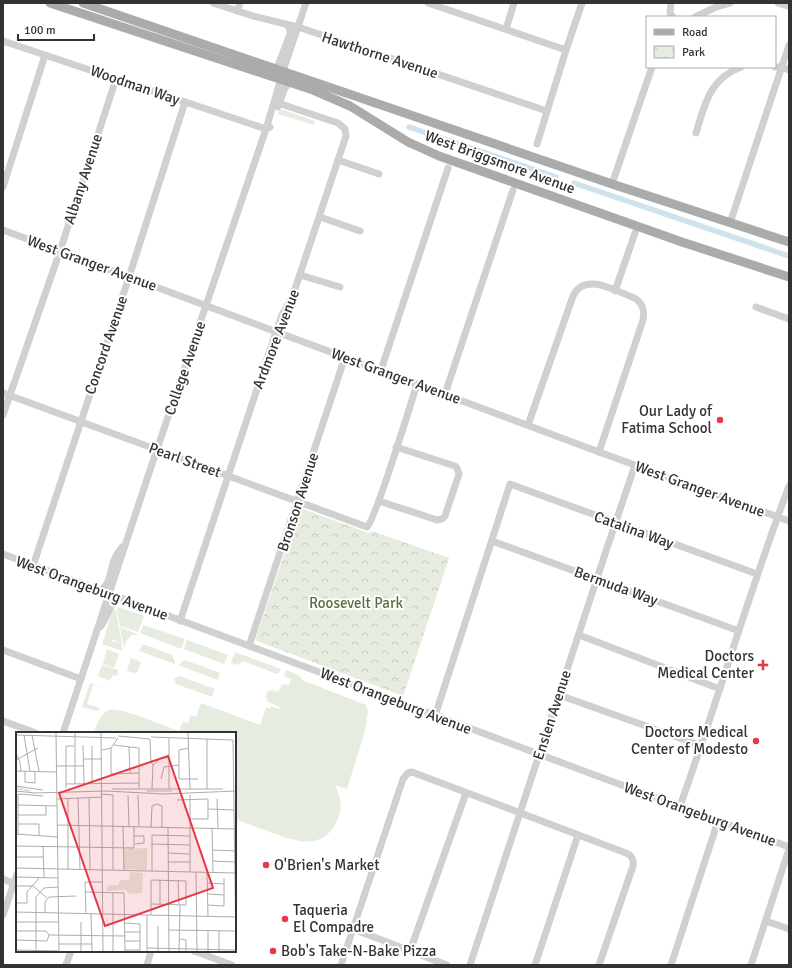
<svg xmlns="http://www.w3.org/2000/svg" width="792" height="968" font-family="Signika,sans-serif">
	<defs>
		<pattern id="park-crowns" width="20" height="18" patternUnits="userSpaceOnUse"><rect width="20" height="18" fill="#e6ecdf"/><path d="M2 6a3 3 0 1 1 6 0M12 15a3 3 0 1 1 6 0" fill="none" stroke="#c6cbc0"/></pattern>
	</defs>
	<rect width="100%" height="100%" fill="#fff"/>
	<g fill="#e6ecdf">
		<polygon points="279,110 284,110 315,121 314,125 278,114"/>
		<polygon points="118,607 144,616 138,632 120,626 117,610"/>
		<polygon points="113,610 116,610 122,644 112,639 112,641 122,644 122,651 102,644"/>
		<polygon points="143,625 185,639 181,649 140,633"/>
		<polygon points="120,627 137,634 137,635 132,635 127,640 124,648"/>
		<polygon points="187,640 228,655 224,664 184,649"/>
		<polygon points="143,644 172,655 175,662 175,664 139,651"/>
		<polygon points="107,649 119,654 114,668 103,664"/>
		<polygon points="235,652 281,669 279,673 277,674 243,661 238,665 231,663"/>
		<polygon points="131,658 141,662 138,671 135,673 127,671"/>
		<polygon points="185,660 220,673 218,680 178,665"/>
		<polygon points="102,665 118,670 118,675 112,676 110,681 98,676"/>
		<path d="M286,670L300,676L302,680L366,705L368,712L365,731L347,789L335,785C341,797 343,809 337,821C322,853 292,840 267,831C256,827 245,823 235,819V752L239,750L235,748V733H94C97,724 100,714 109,710C119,706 164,726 179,731L181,725L183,724H182L183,721L188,723L191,715L196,717L201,703L260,725L266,707L270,709L271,706L279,709L280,707L268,702L266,697L267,691L270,692L271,690L278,692L282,684L289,685L291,679L284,676Z"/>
		<polygon points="180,676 215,689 212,697 176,684 174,679"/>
		<polygon points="90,683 105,689 93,685 87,704 100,708 97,711 82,707"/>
	</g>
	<polygon fill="url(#park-crowns)" points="300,508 369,533 372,531 449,558 403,696 257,641 256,638"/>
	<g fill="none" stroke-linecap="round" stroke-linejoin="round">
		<g stroke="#cfe2ee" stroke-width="5.5">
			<polyline points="409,127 556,177"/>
			<polyline points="574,183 789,256"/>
		</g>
		<g stroke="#d0d0d0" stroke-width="7">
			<polyline points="213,3 253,16 298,27 547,111"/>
			<polyline points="428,3 566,50"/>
			<polyline points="671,3 670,13 673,17"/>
			<polyline points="778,3 789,6"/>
			<polyline points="237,11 240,3"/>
			<polyline points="695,17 714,8 730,3"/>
			<polyline points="506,29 514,3"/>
			<polyline points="3,41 266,129 270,127"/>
			<polyline points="775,67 782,67 789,70"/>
			<polyline points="276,68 279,63 290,34 290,29 287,25"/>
			<polyline points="278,107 284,90 289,82"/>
			<path d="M696,133C705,104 709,79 741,67"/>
			<polyline points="537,144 566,50 582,3"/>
			<polyline points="338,160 379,174"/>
			<polyline points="612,184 652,67"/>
			<polyline points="3,187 45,55"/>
			<polyline points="320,217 360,231"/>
			<polyline points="730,223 789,45"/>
			<polyline points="3,230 599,452 789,521"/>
			<polyline points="300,275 340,287"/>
			<polyline points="615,291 635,233"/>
			<polyline points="756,307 789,319"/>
			<polyline points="381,370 448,168"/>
			<path d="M3,393L367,527C375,521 411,403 417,384"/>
			<polyline points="445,394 513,190"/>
			<polyline points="3,415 60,251 116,79"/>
			<path d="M528,425L573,296C584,272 614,290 632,297C642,301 645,310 643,320L599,452"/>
			<polyline points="379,501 437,520 442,519 445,516 459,474 457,468 455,466 396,447"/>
			<polyline points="492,541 739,631"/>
			<path d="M3,554L464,726C572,767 681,807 789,847"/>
			<polyline points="33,566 129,277 185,102"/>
			<path d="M101,590C111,584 110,568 115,558C117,554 120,550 122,547"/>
			<polyline points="180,621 276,332 282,315 293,295 346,136 345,129 338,123 275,102"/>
			<path d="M100,627C108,618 109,605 118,597"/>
			<polyline points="579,635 720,689"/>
			<polyline points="249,646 345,357"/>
			<polyline points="3,650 81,679"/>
			<polyline points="559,695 702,746"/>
			<polyline points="435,716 510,484 757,574"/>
			<polyline points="3,721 36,733"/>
			<polyline points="63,733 151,467 266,129 285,65 306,3"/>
			<path d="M680,806C718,700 749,592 789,486"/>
			<polyline points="3,879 17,885"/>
			<polyline points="3,915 17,874"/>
			<polyline points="766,921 789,929"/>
			<polyline points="353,929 447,965"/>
			<polyline points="194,951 232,965"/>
			<polyline points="410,951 466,793"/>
			<polyline points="66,965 71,951"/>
			<polyline points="147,965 151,951"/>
			<path d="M341,965L403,779L408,773L412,772L626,853C632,855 634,860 633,866L599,965"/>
			<polyline points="470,965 606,551 635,465"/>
			<polyline points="535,965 578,835"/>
			<polyline points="671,965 718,821"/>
			<polyline points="751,965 789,849"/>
		</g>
		<g stroke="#ababab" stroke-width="9">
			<polyline points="50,3 313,90 350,106 408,142 439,156 682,242 789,277"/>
			<polyline points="83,3 612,184 789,242"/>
		</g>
	</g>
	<g fill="#e63946" stroke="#fff" stroke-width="1.5">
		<circle cx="720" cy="420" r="4"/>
		<path d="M761 659h4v4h4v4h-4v4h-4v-4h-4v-4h4z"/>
		<circle cx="756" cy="741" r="4"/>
		<circle cx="266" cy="865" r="4"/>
		<circle cx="285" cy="919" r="4"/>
		<circle cx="273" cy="951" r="4"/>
	</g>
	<g text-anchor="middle" stroke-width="4" stroke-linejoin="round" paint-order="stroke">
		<g font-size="15" fill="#333" stroke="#fff">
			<text transform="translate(380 55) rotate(18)" y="5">Hawthorne Avenue</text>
			<text transform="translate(135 85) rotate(19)" y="5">Woodman Way</text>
			<text transform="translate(500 162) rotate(20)" y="5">West Briggsmore Avenue</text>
			<text transform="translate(83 179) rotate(-72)" y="5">Albany Avenue</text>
			<text transform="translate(92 263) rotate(20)" y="5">West Granger Avenue</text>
			<text transform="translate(276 339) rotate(-69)" y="5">Ardmore Avenue</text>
			<text transform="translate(106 345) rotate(-71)" y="5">Concord Avenue</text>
			<text transform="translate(185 368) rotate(-71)" y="5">College Avenue</text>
			<text transform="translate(396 376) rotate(20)" y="5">West Granger Avenue</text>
			<text transform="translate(185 460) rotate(20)" y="5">Pearl Street</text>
			<text transform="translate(700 489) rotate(20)" y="5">West Granger Avenue</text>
			<text transform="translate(298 502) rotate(-72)" y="5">Bronson Avenue</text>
			<text transform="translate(634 530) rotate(20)" y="5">Catalina Way</text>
			<text transform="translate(616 586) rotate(20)" y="5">Bermuda Way</text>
			<text transform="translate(92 588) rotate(20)" y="5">West Orangeburg Avenue</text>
			<text transform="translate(396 701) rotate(21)" y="5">West Orangeburg Avenue</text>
			<text transform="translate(552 715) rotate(-72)" y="5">Enslen Avenue</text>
			<text transform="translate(700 814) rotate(20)" y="5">West Orangeburg Avenue</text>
		</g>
		<g font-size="15" fill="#333" stroke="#fff" text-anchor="end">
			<text x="712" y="416">Our Lady of<tspan x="712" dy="17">Fatima School</tspan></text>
			<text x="754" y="661">Doctors<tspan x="754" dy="17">Medical Center</tspan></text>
			<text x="748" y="737">Doctors Medical<tspan x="748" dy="17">Center of Modesto</tspan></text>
			<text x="274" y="870" text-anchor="start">O'Brien's Market</text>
			<text x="293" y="915" text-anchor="start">Taqueria<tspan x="293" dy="17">El Compadre</tspan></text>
			<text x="281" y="956" text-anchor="start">Bob's Take-N-Bake Pizza</text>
		</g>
		<g font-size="15" fill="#56703f" stroke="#fff">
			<text x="356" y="608">Roosevelt Park</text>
		</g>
	</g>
	<g transform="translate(16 732)">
		<rect width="220" height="220" fill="#fff"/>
		<path d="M114,140L127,141L126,161L114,162L109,158L90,159L92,153H102L104,148H113Z" fill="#e6ecdf"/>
		<path d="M131,116V138L108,137V117Z" fill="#e6ecdf"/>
		<path fill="none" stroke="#cfe2ee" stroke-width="2" d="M0,56L14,59M131,59H156"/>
		<path fill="none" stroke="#adadad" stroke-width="1" d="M40,0L43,220M59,0V52M85,0L87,220M172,0L174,57M1,3L100,6M8,3L14,39M16,3L23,39M102,4L134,7M135,5L217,8M153,6V57M134,7L135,30L137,33M191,7V57M217,8L220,220M67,13L68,52M98,13L123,16V56M76,14V51M113,15L114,41M95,16V42L123,41M173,16L163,18V47H182M86,18L95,16L102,6M0,21L4,30L5,39M68,27H86M0,28L22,16M41,34H68M0,39L40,40M9,39V50L19,51V39M145,47L148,35L163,33M50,52L123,51M0,54L27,58M50,56V14H58M96,57H207M136,57L137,33L144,27L153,25M0,59L19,61L90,59L148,62L220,59M85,62L97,63V138M112,63L113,94M122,63L123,94M174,63V140M62,66L64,137M73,66L74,137M41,67L86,65M52,67V137M201,67L202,96M161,68L192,67V87H174M141,72L146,74V95M2,73L41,74M192,77L218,78M2,83H30V74M2,92H23V104M41,93L219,97M107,94L108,138M135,95L136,74L141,72M152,95L153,220M196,96L197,140M0,102L41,105M2,103V62L27,64M118,104H128V111L119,112M136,112L174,113M0,114L118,116V94M27,114L28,145M196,118L220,119M152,121L174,122M0,125H27M196,129L219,130M152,130H174M0,136L220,141M136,139V103L174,104M180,140L181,220M191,140L192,184M0,145L41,146M162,148L163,172M191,151L208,152M0,154H17L31,166M69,160L108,161L109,220M97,160V220M192,162L208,163M0,171H11V160L24,145M135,172L170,173V149L135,148V183M144,172V148M192,173L208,174V146M0,180L220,185M29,180V170L33,165L60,164M70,181L69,150H86M75,181L76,220M131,183V220M0,190H42M109,191L124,192V220M142,194V220M153,198L219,199M0,199H30L33,203M192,199V220M203,199V219M109,200H124M33,203L109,204M164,207L170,208V220M0,208L31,209L33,203M109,209H124M42,212H76M131,216L220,218M0,218L43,219M109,218H124M20,220V165L28,156L42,155M65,220V190M163,220L164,173"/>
		<path fill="#e63946" fill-opacity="0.15" stroke="#e63946" stroke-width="2" d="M152,24L197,156L89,194L43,61Z"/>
		<rect width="220" height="220" fill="none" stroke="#333" stroke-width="2"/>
	</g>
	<rect width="792" height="968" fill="none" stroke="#333333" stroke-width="8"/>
	<rect x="646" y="16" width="130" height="52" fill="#ffffff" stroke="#adadad"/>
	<rect x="654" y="29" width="20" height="6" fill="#ababab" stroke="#adadad"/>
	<text x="682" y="36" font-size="12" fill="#333333">Road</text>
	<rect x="654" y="46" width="20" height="12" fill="url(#park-crowns)" stroke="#adadad"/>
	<text x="682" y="56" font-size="12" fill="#333333">Park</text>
	<path d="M18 34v6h76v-6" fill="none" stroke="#333333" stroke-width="2"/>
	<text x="24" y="34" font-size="12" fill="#333333" stroke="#ffffff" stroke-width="3" paint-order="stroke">100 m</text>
</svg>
